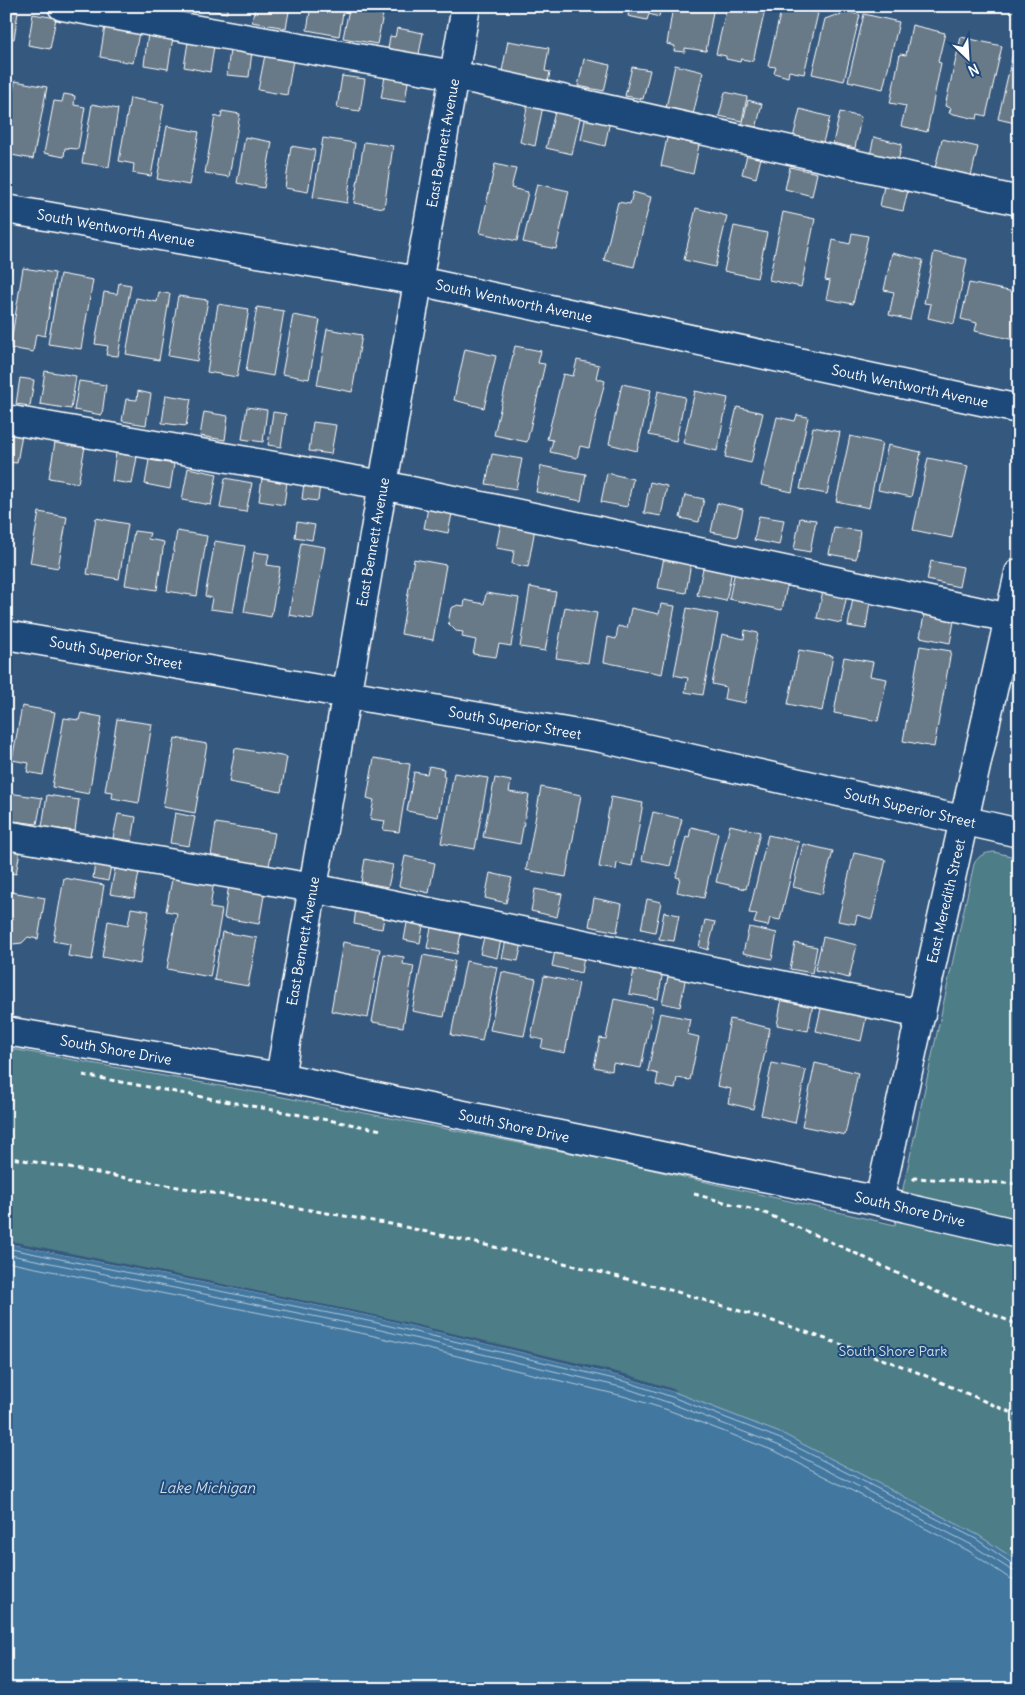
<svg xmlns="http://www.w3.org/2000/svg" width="1025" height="1695" font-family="Delius,sans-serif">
	<rect width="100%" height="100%" fill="#35587e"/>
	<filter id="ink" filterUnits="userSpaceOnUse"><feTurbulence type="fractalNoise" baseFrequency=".02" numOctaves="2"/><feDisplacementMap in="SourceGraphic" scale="10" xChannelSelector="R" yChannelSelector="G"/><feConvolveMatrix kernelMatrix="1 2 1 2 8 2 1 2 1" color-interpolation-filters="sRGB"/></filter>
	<g filter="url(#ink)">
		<path fill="#4d7d87" stroke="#a6bec3" d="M994,852L1019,858V1562L978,1535L785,1435L674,1392L628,1378L375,1317L6,1243V1048L277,1096L622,1163L895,1225L974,864C979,855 984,853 994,852Z"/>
		<polygon fill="#42779f" stroke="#8eadc5" points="6,1243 375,1317 628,1378 674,1392 785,1435 978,1535 1019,1562 1019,1689 6,1689"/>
		<polygon fill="#35587e" points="6,1240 375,1315 629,1375 676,1390 674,1392 628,1378 375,1317 6,1243"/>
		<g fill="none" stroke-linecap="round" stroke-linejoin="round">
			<g stroke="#b3c9d9" stroke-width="1">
				<polyline points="6,1248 373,1322 627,1382 672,1397 783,1440 976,1539 1014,1565 1019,1566"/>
				<polyline points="6,1254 372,1328 625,1388 670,1403 780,1446 972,1545 1011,1570 1019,1572"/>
				<polyline points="6,1262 370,1335 623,1396 668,1410 777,1452 969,1551 1009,1578 1019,1580"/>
			</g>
		</g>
		<g fill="#677987" stroke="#fff">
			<polygon points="156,6 181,6 181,10"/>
			<polygon points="203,6 228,6 227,13 202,9"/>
			<polygon points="255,6 290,6 286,28 252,22"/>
			<polygon points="311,6 344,7 339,36 307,30"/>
			<polygon points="588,6 607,6 606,12 588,8"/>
			<polygon points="627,6 661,6 659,17 649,14 647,20 628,16 629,10 626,9"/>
			<polygon points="673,6 714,6 706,51 685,48 685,52 674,51 675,46 667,44"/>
			<polygon points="727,6 766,6 753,61 741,59 740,62 726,59 726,56 716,54"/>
			<polygon points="782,6 790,6 818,13 804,74 789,71 788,77 774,73 776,67 768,66"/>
			<polygon points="349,9 383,15 377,44 343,38"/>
			<polygon points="6,10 18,12 14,39 6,38"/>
			<polygon points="841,10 860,15 844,81 812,74 825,19 836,15 840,16"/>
			<polygon points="33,14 56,18 50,49 28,45"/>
			<polygon points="864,14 899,22 883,89 848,81"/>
			<polygon points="912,25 945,33 938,62 941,63 927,132 901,126 906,106 890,103 900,54 906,55"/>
			<polygon points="105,26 139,33 133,63 100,57"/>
			<polygon points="397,28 423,33 418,59 391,54 392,49 388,49 390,36 395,37"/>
			<polygon points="148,33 173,37 168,69 144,65"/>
			<polygon points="961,37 1002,46 986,116 978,114 977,119 949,113 951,108 945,106"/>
			<polygon points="508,41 549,48 545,71 550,72 548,82 501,76"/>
			<polygon points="188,42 214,46 210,72 184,67"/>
			<polygon points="230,49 252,51 249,77 227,75"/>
			<polygon points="1014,49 1019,50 1019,124 998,119"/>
			<polygon points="265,55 293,60 287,95 258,90"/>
			<polygon points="584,59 610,65 604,91 578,86"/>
			<polygon points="675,65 703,72 693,115 666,108"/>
			<polygon points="632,67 650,70 643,99 625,96"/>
			<polygon points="386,71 409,75 405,102 381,98"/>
			<polygon points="342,76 365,79 360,111 337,108"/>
			<polygon points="15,81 47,87 33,159 6,154 6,128"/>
			<polygon points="725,92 747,97 742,121 719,116"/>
			<polygon points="64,94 75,96 74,105 85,107 78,149 65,148 64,157 44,153 54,101 62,102"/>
			<polygon points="130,98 164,104 151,176 133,173 134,164 119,161"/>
			<polygon points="748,100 762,104 756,129 742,126"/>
			<polygon points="528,103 543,106 535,146 520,142"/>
			<polygon points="92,104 118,109 109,167 82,163"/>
			<polygon points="556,108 581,114 572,154 546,148"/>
			<polygon points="800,109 830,117 822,146 793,138"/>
			<polygon points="222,111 240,114 229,177 205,173 215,116 221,118"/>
			<polygon points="840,112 861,117 855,148 833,143"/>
			<polygon points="586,115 610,120 605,146 581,140"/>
			<polygon points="167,126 199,132 189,185 157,179"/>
			<polygon points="245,137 272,142 264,188 237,183"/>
			<polygon points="874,137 902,144 898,161 870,155"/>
			<polygon points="323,138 355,143 347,203 313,197"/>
			<polygon points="667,138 699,145 693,174 661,166"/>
			<polygon points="942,139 978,147 971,176 935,168"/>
			<polygon points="364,142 393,146 384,208 354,203"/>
			<polygon points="291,146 315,150 308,192 285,188"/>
			<polygon points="747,155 761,158 756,178 742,174"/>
			<polygon points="495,164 516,169 511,188 528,192 517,241 480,233"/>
			<polygon points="790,167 817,173 812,196 785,189"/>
			<polygon points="885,181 909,186 903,211 880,206"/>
			<polygon points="537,184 569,191 556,249 523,242"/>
			<polygon points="633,192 651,197 634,267 604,260 618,202 630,204"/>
			<polygon points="696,208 727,216 715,267 684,260"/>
			<polygon points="783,212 815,219 801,287 769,280"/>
			<polygon points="734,226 767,233 757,278 724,271"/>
			<polygon points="852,233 868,236 853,304 826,299 830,281 825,280 833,240 850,244"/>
			<polygon points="934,252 967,259 954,324 928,318 931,304 924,303"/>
			<polygon points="892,253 923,260 910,320 889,315 894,292 884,290"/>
			<polygon points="6,265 12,266 6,300"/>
			<polygon points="23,268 55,273 45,336 36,334 33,352 10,348"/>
			<polygon points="60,274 93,280 81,349 48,344"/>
			<polygon points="119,283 131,285 118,356 106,355 108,346 95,344 104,292 117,294"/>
			<polygon points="969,283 1019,293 1019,341 975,331 977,323 961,319"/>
			<polygon points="159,292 170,294 159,360 126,354 136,298 157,302"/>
			<polygon points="178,296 208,300 197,361 168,356"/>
			<polygon points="218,304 249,309 237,377 207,372"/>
			<polygon points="257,307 284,311 273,376 246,371"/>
			<polygon points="293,315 320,320 309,379 282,374"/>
			<polygon points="327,329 362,335 352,392 317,385"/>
			<polygon points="515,346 541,351 538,363 545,364 527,442 494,435"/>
			<polygon points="465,349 496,356 484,408 454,400"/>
			<polygon points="577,360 599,365 596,378 605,381 589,448 580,446 577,458 550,452 553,440 547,439 563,374 573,376"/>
			<polygon points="45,371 76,376 71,409 40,404"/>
			<polygon points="20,378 34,380 30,406 16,404"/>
			<polygon points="79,381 106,385 102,415 74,410"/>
			<polygon points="622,384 651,390 637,451 609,444"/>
			<polygon points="138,391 151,394 146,425 122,421 126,399 137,400"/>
			<polygon points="658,391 685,397 676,441 649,435"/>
			<polygon points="695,391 728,398 717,451 683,443"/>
			<polygon points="166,395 191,399 186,426 162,423"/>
			<polygon points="247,407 267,410 263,442 242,439"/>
			<polygon points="737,407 763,413 751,463 725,457"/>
			<polygon points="204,412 228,416 225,440 200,436"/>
			<polygon points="273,412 286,414 281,447 268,445"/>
			<polygon points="797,415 808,417 792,492 761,485 777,417 795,421"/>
			<polygon points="313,422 336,425 331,454 309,451"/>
			<polygon points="813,427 840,432 827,494 800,489"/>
			<polygon points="6,432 22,434 17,463 6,462"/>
			<polygon points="850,436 882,443 869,508 836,501"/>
			<polygon points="55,442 85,447 78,483 49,478"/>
			<polygon points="888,445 921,452 911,497 878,490"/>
			<polygon points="116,453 137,457 132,484 112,481"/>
			<polygon points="492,454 522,459 516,489 486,484"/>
			<polygon points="928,458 968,466 952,538 913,530"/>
			<polygon points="149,460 174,464 170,489 145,484"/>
			<polygon points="541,466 586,474 581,501 536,492"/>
			<polygon points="188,468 217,474 211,505 182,500"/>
			<polygon points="607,473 633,479 627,507 601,502"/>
			<polygon points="225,478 252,483 246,512 220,508"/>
			<polygon points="262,478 287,482 284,505 259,501"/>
			<polygon points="650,482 667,486 661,516 644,513"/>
			<polygon points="304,483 320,484 318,501 302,499"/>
			<polygon points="6,487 11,488 6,518"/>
			<polygon points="685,495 704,499 699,522 680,518"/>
			<polygon points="429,503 453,509 448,533 424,528"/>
			<polygon points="717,503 743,509 737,537 711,532"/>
			<polygon points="39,512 67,517 58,568 30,563"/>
			<polygon points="759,516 784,520 779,545 754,540"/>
			<polygon points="502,517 536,523 528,567 512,564 514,551 496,548"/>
			<polygon points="96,518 128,524 119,579 87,574"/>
			<polygon points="800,518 816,520 810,552 794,549"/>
			<polygon points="297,522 315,525 312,540 295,537"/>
			<polygon points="834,527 860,531 856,559 829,554"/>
			<polygon points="134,531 150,533 148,539 164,542 157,590 125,585"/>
			<polygon points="177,531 207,536 197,596 167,591"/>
			<polygon points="215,541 245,546 233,612 210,609 212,598 205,596"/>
			<polygon points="301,543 325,547 313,619 289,615"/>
			<polygon points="254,552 269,554 267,565 280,567 271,617 244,612"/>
			<polygon points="664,557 691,562 686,593 658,588"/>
			<polygon points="414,559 446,565 433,640 401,634"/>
			<polygon points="931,561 963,567 959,587 927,580"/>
			<polygon points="704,564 732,570 726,601 697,595"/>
			<polygon points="735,571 788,581 782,610 729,599"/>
			<polygon points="530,587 556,592 545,651 520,647"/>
			<polygon points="823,591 847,595 841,623 817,618"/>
			<polygon points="486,593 519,598 511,646 499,644 496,657 473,654 476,640 462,637 463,632 456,631 448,623 451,608 458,605 464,606 465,600 484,604"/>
			<polygon points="853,598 870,601 866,629 848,626"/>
			<polygon points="661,604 675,606 662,674 604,662 608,637 616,639 618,626 627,628 631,608 659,614"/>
			<polygon points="565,607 597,613 588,663 556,658"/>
			<polygon points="687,608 718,614 703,695 685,692 688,678 674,675"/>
			<polygon points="925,610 955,616 950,643 920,637"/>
			<polygon points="745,630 758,633 745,703 724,699 726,687 712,684 722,634 744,639"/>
			<polygon points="920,646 951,651 934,747 903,741"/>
			<polygon points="799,650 833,656 822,711 788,704"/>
			<polygon points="844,657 873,662 870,676 887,679 878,721 834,713"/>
			<polygon points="22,706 55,712 43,775 27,772 29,763 12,760"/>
			<polygon points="81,713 102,717 89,794 52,787 64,718 79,720"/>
			<polygon points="117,719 152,724 139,803 112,798 113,792 105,791"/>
			<polygon points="175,738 207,744 195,813 163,807"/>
			<polygon points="235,748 287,757 281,792 229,782"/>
			<polygon points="374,758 410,764 399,832 383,830 385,821 370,819 374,800 367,798"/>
			<polygon points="429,766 444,769 443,776 445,777 438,817 407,811 414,772 427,774"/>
			<polygon points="454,773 488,778 475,849 441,843"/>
			<polygon points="495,778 511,781 509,792 529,795 520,844 483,837"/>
			<polygon points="541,787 581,795 566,877 526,870"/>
			<polygon points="9,793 42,798 37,824 6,820"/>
			<polygon points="47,795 79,800 75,831 42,827"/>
			<polygon points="611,797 643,803 632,866 617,863 616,870 599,867"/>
			<polygon points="653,812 682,819 670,866 642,860"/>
			<polygon points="175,813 195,817 189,846 170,843"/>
			<polygon points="118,814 136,817 132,841 113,838"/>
			<polygon points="216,823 275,833 269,866 211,856"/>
			<polygon points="730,825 760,832 746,889 716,882"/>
			<polygon points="691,827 718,833 704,898 677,892 680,878 676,877 686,837 689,838"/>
			<polygon points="768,835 799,842 780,920 770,918 768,926 754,923 757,914 749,913"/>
			<polygon points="803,844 833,851 822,894 793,887"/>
			<polygon points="6,848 20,851 16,874 6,872"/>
			<polygon points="854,853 886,860 872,919 857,915 855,924 838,921"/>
			<polygon points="405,856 435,863 429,893 399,886"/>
			<polygon points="365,859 393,865 388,887 361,882"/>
			<polygon points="95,863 111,866 108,881 93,878"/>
			<polygon points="115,869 139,873 134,898 110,894"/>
			<polygon points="490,873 512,878 506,903 485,898"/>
			<polygon points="173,874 214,881 210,908 222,910 210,977 167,969 177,913 166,911"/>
			<polygon points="64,878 104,885 92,960 68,956 70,944 53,941"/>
			<polygon points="229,884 265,890 259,924 224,918"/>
			<polygon points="535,889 562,894 557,917 531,911"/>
			<polygon points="6,891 45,898 38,939 28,937 22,943 13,944 6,940"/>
			<polygon points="594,898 622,904 617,932 589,926"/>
			<polygon points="647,899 661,902 655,932 641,929"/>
			<polygon points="131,908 149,911 140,964 102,957 108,921 128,925"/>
			<polygon points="356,908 385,912 382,929 354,924"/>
			<polygon points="664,912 679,915 674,941 659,939"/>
			<polygon points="408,917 424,920 420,943 404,940"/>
			<polygon points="705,920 715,922 708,950 699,947"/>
			<polygon points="432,922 462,928 457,954 427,948"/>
			<polygon points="749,927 777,933 772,959 743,953"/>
			<polygon points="222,932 257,938 248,986 214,980"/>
			<polygon points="485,933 502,936 497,958 480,954"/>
			<polygon points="507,936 523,939 518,961 502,958"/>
			<polygon points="823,937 857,945 849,978 815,970"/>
			<polygon points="343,942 380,949 368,1018 331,1011"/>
			<polygon points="795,943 817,947 812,973 790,969"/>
			<polygon points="556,946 585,952 581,973 552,966"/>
			<polygon points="384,954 404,957 403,964 414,966 403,1027 372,1022"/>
			<polygon points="423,955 455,961 444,1017 412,1011"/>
			<polygon points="466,961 497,967 482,1041 451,1035"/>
			<polygon points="635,966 663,971 658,999 629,994"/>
			<polygon points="502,972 536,979 524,1036 490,1030"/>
			<polygon points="669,973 686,976 680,1007 662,1003"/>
			<polygon points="544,976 579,983 565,1053 541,1048 543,1040 531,1037"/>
			<polygon points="782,998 813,1004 808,1031 777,1025"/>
			<polygon points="614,999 653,1007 641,1068 613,1063 612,1071 594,1067 600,1038 606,1039"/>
			<polygon points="822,1004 867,1014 861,1041 816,1031"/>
			<polygon points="660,1013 690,1019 687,1034 699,1037 690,1080 677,1078 675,1089 656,1085 658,1074 648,1071"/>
			<polygon points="730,1019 770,1028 753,1109 728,1103 731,1089 717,1086"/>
			<polygon points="772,1063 806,1070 795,1123 761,1115"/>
			<polygon points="815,1063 858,1073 845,1135 802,1126"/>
		</g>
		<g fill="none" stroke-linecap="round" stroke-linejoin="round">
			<g stroke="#fff" stroke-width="31">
				<g id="minor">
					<polyline points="62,6 454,75 1019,201"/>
					<polyline points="6,209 418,281 1019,409"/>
					<polyline points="6,419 383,485 1019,620"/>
					<polyline points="6,635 601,738 1019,833"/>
					<polyline points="6,835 313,888 921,1014"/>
					<polyline points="6,1031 280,1077 879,1201 906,1208 1019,1234"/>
					<polyline points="280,1077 466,6"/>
					<polyline points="879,1201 1019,573"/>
				</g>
			</g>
			<g stroke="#fff" stroke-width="3" stroke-dasharray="5 4" stroke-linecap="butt">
				<polyline points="83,1075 382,1130"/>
				<polyline points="6,1157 396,1225 552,1260 674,1291 789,1326 910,1369 1019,1416"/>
				<polyline points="913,1180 915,1178 1019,1184"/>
				<polyline points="694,1194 765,1213 842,1247 937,1292 1019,1325"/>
			</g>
			<use href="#minor" stroke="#1f4a7a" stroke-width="28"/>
		</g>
	</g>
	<g text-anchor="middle" stroke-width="4" stroke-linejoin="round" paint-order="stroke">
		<g font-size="14" fill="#fff" stroke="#1f4a7a">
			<text transform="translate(443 143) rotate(-80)" y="5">East Bennett Avenue</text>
			<text transform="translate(116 228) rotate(10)" y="5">South Wentworth Avenue</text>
			<text transform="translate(514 301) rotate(12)" y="5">South Wentworth Avenue</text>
			<text transform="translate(910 386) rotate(12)" y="5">South Wentworth Avenue</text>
			<text transform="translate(373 542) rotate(-80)" y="5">East Bennett Avenue</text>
			<text transform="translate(116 653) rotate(10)" y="5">South Superior Street</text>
			<text transform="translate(515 723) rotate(10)" y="5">South Superior Street</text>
			<text transform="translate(910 808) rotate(13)" y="5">South Superior Street</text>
			<text transform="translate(946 901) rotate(-77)" y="5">East Meredith Street</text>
			<text transform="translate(303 941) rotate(-80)" y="5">East Bennett Avenue</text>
			<text transform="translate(116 1050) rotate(10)" y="5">South Shore Drive</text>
			<text transform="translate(514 1126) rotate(12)" y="5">South Shore Drive</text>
			<text transform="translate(910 1209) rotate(13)" y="5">South Shore Drive</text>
		</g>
		<g font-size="14" fill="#d2dee1" stroke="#1f4a7a">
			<text x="893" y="1356">South Shore Park</text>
		</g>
		<g font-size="15" font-style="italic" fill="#d0dde7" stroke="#1f4a7a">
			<text x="207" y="1493">Lake Michigan</text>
		</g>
	</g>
	<rect width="1025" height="1695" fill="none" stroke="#1f4a7a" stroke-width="25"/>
	<rect x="12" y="12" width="1000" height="1670" fill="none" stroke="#fff" stroke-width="2" filter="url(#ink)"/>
	<g transform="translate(968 58) rotate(155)" stroke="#1f4a7a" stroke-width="4" paint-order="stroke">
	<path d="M0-4L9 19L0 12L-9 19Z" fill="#ffffff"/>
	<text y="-8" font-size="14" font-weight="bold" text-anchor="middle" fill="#ffffff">N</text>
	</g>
</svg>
